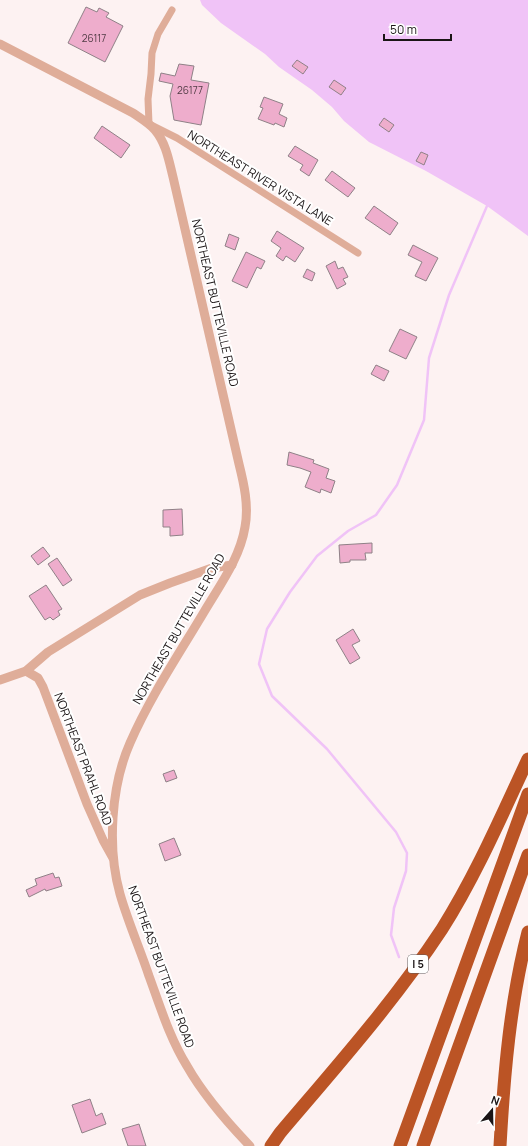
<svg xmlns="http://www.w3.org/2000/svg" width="528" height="1146" font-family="Manrope,sans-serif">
	<rect width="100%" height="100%" fill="#fdf2f2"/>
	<polygon fill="#f0c3f7" points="200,0 528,0 528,236 487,206 426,171 369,142 344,121 332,107 312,90 279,67 265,54 221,23 202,5"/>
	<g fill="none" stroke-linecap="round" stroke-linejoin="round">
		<polyline stroke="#f0c3f7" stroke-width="2.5" points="399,957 391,935 394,908 406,871 407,853 396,832 327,749 272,696 259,664 267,629 290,592 317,556 348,531 376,515 397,485 424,420 429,358 449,295 487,206"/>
	</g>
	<g fill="#eeadcc" stroke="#8f8187">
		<polygon points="86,7 97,12 99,8 109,13 106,17 123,26 105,62 68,43"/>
		<polygon points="297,60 308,67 303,74 292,66"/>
		<polygon points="179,64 194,66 191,80 209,83 201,125 174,120 170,96 173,84 159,81 161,73 175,76"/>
		<polygon points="334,80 346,88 341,95 329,87"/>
		<polygon points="264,97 283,104 279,114 287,118 284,127 275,123 274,125 258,119 263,108 260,107"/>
		<polygon points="384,118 394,125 389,132 379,125"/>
		<polygon points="102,126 130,145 121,158 94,138"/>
		<polygon points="295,146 318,160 309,176 300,170 303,165 288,156"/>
		<polygon points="421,152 428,155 424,165 416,161"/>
		<polygon points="332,171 355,188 348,197 325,180"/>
		<polygon points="374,206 398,223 390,235 365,218"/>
		<polygon points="277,231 304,248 295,262 286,256 283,261 276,256 281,248 271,241"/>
		<polygon points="229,234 239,238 235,250 225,246"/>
		<polygon points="413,245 438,258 426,281 415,276 422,262 408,255"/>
		<polygon points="246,252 265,261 261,269 257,267 247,288 232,281"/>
		<polygon points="335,261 338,269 343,267 348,277 343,279 346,284 337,289 326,266"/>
		<polygon points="307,269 315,273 312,281 303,277"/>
		<polygon points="400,329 417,337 406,359 389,351"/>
		<polygon points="376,365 389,371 384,381 371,374"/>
		<polygon points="289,452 314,460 313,463 329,469 326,478 335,481 331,493 321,489 320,493 305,487 311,472 300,468 287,465"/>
		<polygon points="182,509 183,535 170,536 170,527 163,527 163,510"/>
		<polygon points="372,543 372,553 365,553 366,560 350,560 350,562 340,563 339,545"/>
		<polygon points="43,547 50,556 38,565 31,556"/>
		<polygon points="57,558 72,580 63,586 48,564"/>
		<polygon points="46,585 62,609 58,611 60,615 53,620 50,617 45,620 29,596"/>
		<polygon points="353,629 360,641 352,645 360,658 350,664 336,640"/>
		<polygon points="174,770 177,778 166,782 163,774"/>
		<polygon points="174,838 181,855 165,861 159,844"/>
		<polygon points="53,873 55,878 59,877 62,886 46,891 45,889 29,897 26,890 37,885 35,879"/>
		<polygon points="90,1099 96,1116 102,1113 106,1124 82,1133 72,1105"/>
		<polygon points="139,1124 146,1146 128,1146 122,1129"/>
	</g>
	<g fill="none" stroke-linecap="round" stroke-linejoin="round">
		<polyline stroke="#dfad99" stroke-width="7" points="172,10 158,34 152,53 151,74 148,99 149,124 177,138 358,253"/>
		<g stroke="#dfad99" stroke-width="9">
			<path d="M0,44L133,113C140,118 149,123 155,130C166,143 169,161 173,177L239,464C244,484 249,506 245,527C240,558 220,585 204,612C179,654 150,697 130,743C111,786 107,848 120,894C128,922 140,949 149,976C160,1006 170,1039 187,1066C204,1096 226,1121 250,1146"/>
			<polyline points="26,671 38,678 43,687 87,804 103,840 113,858"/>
			<polyline points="0,680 26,671 48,652 140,595 170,583 212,568 232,565"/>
		</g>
		<g stroke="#bb5425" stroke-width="13">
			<path d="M271,1146L280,1133C336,1067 394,1002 442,929C476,875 501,817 528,759"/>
			<polyline points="400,1146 528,794"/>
			<polyline points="423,1146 528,855"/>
			<path d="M500,1146C504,1074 510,1002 528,932"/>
		</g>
	</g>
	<g text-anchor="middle" stroke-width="4" stroke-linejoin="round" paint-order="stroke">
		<g font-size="10" fill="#503b44">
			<text x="94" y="42">26117</text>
			<text x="190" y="94">26177</text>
		</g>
		<rect fill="#fff" stroke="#5f5b5c" stroke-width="1" x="408" y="955" width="20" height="18" rx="3"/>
		<g font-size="11" font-weight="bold" fill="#1b1516">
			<text x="418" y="968">I 5</text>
		</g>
		<g font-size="12" fill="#1b1516" stroke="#fff">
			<text transform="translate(260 178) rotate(32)" y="4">NORTHEAST RIVER VISTA LANE</text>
			<text transform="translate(215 303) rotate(77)" y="4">NORTHEAST BUTTEVILLE ROAD</text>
			<text transform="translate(179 629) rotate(-60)" y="4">NORTHEAST BUTTEVILLE ROAD</text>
			<text transform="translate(83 759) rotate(69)" y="4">NORTHEAST PRAHL ROAD</text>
			<text transform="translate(161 967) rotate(70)" y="4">NORTHEAST BUTTEVILLE ROAD</text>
		</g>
	</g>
	<g transform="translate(492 1110) rotate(20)" stroke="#ffffff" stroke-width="3" paint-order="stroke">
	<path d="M0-3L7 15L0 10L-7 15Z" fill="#1b1516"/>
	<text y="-6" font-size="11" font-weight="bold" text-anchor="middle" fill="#1b1516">N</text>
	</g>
	<path d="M384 34v6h67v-6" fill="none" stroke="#1b1516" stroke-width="2"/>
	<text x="390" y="34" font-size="12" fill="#1b1516" stroke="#ffffff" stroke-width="3" paint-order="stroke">50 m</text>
</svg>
